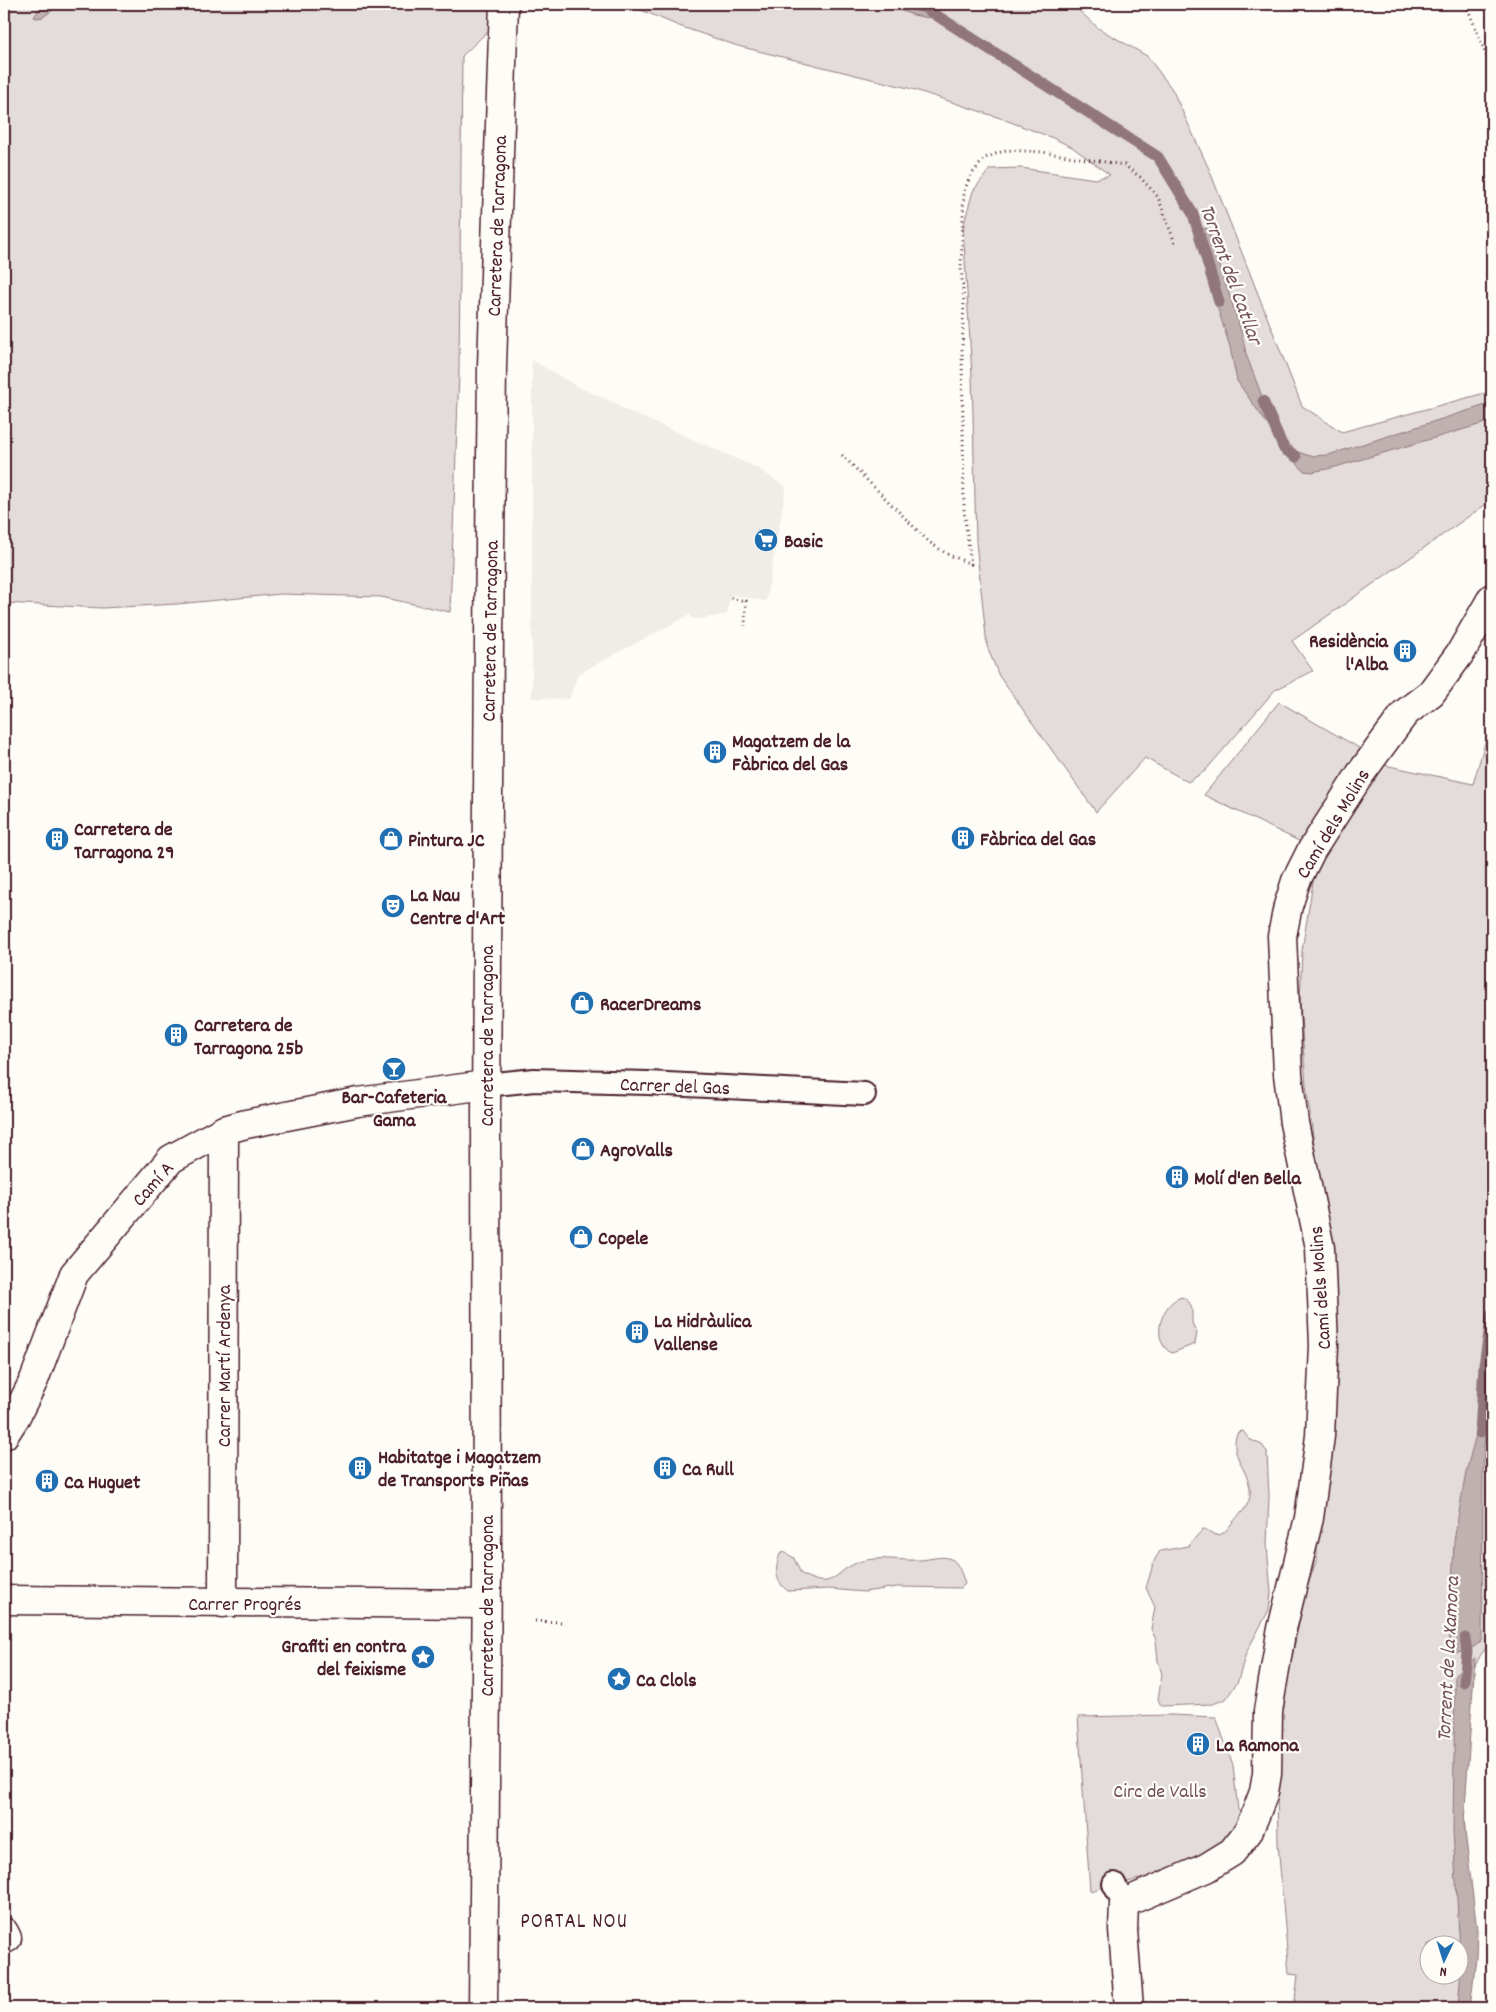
<svg xmlns="http://www.w3.org/2000/svg" width="1496" height="2012" font-family="Dekko,sans-serif">
	<rect width="100%" height="100%" fill="#fdfcf7"/>
	<filter id="ink" filterUnits="userSpaceOnUse"><feTurbulence type="fractalNoise" baseFrequency=".02" numOctaves="2"/><feDisplacementMap in="SourceGraphic" scale="10" xChannelSelector="R" yChannelSelector="G"/><feConvolveMatrix kernelMatrix="1 2 1 2 8 2 1 2 1" color-interpolation-filters="sRGB"/></filter>
	<g filter="url(#ink)">
		<polygon fill="#f0ece8" points="532,360 578,387 619,405 619,407 757,468 786,487 766,601 733,595 729,601 727,614 701,619 691,618 691,614 578,674 569,699 532,698"/>
		<g fill="#e3dcda" stroke="#967e82" fill-rule="evenodd">
			<polygon points="4,4 516,4 462,56 459,373 450,612 381,597 281,594 177,604 102,608 4,603"/>
			<polygon points="627,4 1072,4 1098,28 1147,56 1172,89 1209,169 1302,406 1342,432 1492,391 1492,500 1292,641 1313,671 1275,690 1205,771 1188,782 1145,758 1096,812 999,676 987,646 976,542 972,375 963,227 973,191 990,169 1021,168 1095,179 1110,175 1072,147 1053,138 1000,118 912,89 738,46 679,26"/>
			<polygon points="1279,702 1361,749 1340,778 1303,843 1204,795"/>
			<path d="M1492,710V1640L1480,1656L1468,1681L1461,1755L1471,1942L1470,2008H1294L1298,1975L1289,1974L1278,1843L1277,1789L1281,1710L1306,1590L1317,1559V1545C1326,1463 1341,1373 1334,1292L1306,1085L1300,1002L1302,950L1315,870L1380,764L1473,784L1491,722ZM1428,1944H1458V1974H1428Z"/>
			<path d="M1182,1297C1194,1303 1192,1311 1192,1322C1193,1326 1195,1330 1197,1333L1195,1344L1172,1353C1150,1343 1160,1302 1182,1297Z"/>
			<path d="M1243,1431L1249,1439L1262,1445L1267,1452L1269,1496L1267,1546L1271,1593L1269,1610L1246,1653L1238,1681L1226,1699L1213,1704L1161,1706L1158,1699L1162,1674L1158,1661L1156,1640L1151,1629L1155,1607L1146,1588L1154,1561L1160,1551L1188,1546L1203,1529C1208,1529 1212,1535 1217,1535C1224,1535 1228,1528 1232,1523C1237,1517 1243,1512 1247,1505C1261,1478 1224,1457 1238,1432Z"/>
			<path d="M784,1552L794,1558L801,1574C837,1593 832,1570 862,1561C879,1556 901,1561 919,1560C930,1560 943,1554 953,1560C959,1564 963,1578 965,1584L961,1588L897,1587L864,1592L829,1589L788,1591C774,1581 775,1568 780,1554Z"/>
			<path d="M1171,1715L1216,1717L1233,1766L1238,1810L1240,1811C1237,1821 1233,1835 1225,1842C1206,1859 1181,1863 1159,1871L1160,1874L1090,1891L1078,1717Z"/>
		</g>
		<g fill="#c0b1b1" stroke="#91777b">
			<polygon points="40,4 61,4 43,17 36,18 34,17 41,6"/>
			<polygon points="883,4 923,4 929,18 913,15"/>
			<polygon points="1195,227 1208,229 1242,334 1246,354 1272,423 1281,437 1298,452 1310,456 1328,455 1492,403 1492,421 1332,468 1312,472 1304,471 1291,458 1237,381 1230,347 1216,303 1213,269 1204,253"/>
			<path d="M1492,1374V1409L1484,1443L1483,1475L1482,1640C1473,1649 1463,1655 1449,1652L1454,1541L1466,1472Z"/>
			<polygon points="1475,1658 1464,1823 1477,1930 1476,1958 1470,2008 1458,2008 1461,1968 1453,1831 1455,1675"/>
		</g>
		<g fill="none" stroke-linecap="round" stroke-linejoin="round">
			<g stroke="#91777b" stroke-width="11">
				<polyline points="907,4 925,8 1158,157 1193,214 1219,302"/>
				<polyline points="1263,401 1284,449 1296,457"/>
				<polyline points="1480,1433 1484,1365 1492,1313"/>
				<polyline points="1464,1682 1467,1652 1465,1638"/>
			</g>
			<g stroke="#4a1f2b" stroke-width="26">
				<g id="service">
					<polyline points="486,1085 534,1080 648,1083 864,1094"/>
					<polyline points="1114,1884 1124,1903"/>
				</g>
			</g>
			<g stroke="#4a1f2b" stroke-width="31">
				<g id="minor">
					<polyline points="4,1435 15,1418 34,1380 74,1274 171,1159 224,1130 246,1124 358,1102 486,1085"/>
					<polyline points="4,1600 486,1604"/>
					<polyline points="223,1603 224,1130"/>
					<polyline points="4,1932 7,1938 4,1939"/>
					<polyline points="1129,2008 1123,1930 1124,1903 1206,1868 1232,1852 1248,1832 1256,1813 1264,1792 1267,1774 1268,1711 1281,1633 1309,1518 1320,1436 1324,1345 1320,1248 1294,1123 1288,1074 1282,936 1288,906 1296,881 1311,851 1361,773 1405,713 1431,693 1461,652 1492,598"/>
				</g>
			</g>
			<g stroke="#4a1f2b" stroke-width="31">
				<polyline id="secondary" points="483,2008 487,1571 486,1114 489,638 492,366 504,4"/>
			</g>
			<g stroke="#4a1f2b" stroke-width="3" stroke-dasharray="1 4" stroke-linecap="butt">
				<polyline points="1466,4 1492,70"/>
				<polyline points="842,455 929,542 947,554 971,564 964,511 962,349 964,302 961,267 964,191 971,175 985,158 1006,150 1042,152 1124,165 1140,177 1158,197 1176,246"/>
				<polyline points="731,598 746,601 745,626"/>
				<polyline points="535,1621 561,1622"/>
			</g>
			<use href="#service" stroke="#fdfcf7" stroke-width="22"/>
			<use href="#minor" stroke="#fdfcf7" stroke-width="28"/>
			<use href="#secondary" stroke="#fdfcf7" stroke-width="28"/>
		</g>
	</g>
	<defs>
		<g id="supermarket-disc" transform="scale(1.25)"><circle r="9.5" fill="#1f6fb2" stroke="#fdfcf7"/><path d="M-6-5.5h2.5l.6 2H6L4.5 2H-2.5L-4.4-4H-6ZM-1.5 3.2a1.3 1.3 0 1 0 .1 0ZM3 3.2a1.3 1.3 0 1 0 .1 0Z" fill="#fff"/></g>
		<g id="building-disc" transform="scale(1.25)"><circle r="9.5" fill="#1f6fb2" stroke="#fdfcf7"/><path d="M-4-6H4V6H1V3H-1V6H-4ZM-2.5-4.3h1.7v1.8h-1.7ZM.8-4.3h1.7v1.8H.8ZM-2.5-1h1.7V.8h-1.7ZM.8-1h1.7V.8H.8Z" fill="#fff"/></g>
		<g id="shop-disc" transform="scale(1.25)"><circle r="9.5" fill="#1f6fb2" stroke="#fdfcf7"/><path d="M-5-2.5h2.3a2.7 3.5 0 0 1 5.4 0H5L5.5 6h-11ZM-1.5-2.5h3a1.5 2.3 0 0 0-3 0Z" fill="#fff"/></g>
		<g id="theatre-disc" transform="scale(1.25)"><circle r="9.5" fill="#1f6fb2" stroke="#fdfcf7"/><path d="M-5-5.5Q0-4 5-5.5V0Q5 5 0 6Q-5 5-5 0ZM-3.3-2.5H-1v1.5H-3.3ZM1-2.5H3.3v1.5H1ZM-2.8 1Q0 5.5 2.8 1Z" fill="#fff"/></g>
		<g id="bar-disc" transform="scale(1.25)"><circle r="9.5" fill="#1f6fb2" stroke="#fdfcf7"/><path d="M-6-5H6L.8 .8V4.5H3.5V6h-7V4.5H-.8V.8Z" fill="#fff"/></g>
		<g id="sight-disc" transform="scale(1.25)"><circle r="9.5" fill="#1f6fb2" stroke="#fdfcf7"/><path d="M0-6L1.8-2.2L6-1.7L2.9 1.2L3.7 5.4L0 3.3L-3.7 5.4L-2.9 1.2L-6-1.7L-1.8-2.2Z" fill="#fff"/></g>
	</defs>
	<g fill-rule="evenodd">
		<use href="#supermarket-disc" x="766" y="540"/>
		<use href="#building-disc" x="1405" y="651"/>
		<use href="#building-disc" x="715" y="752"/>
		<use href="#building-disc" x="963" y="838"/>
		<use href="#building-disc" x="57" y="839"/>
		<use href="#shop-disc" x="391" y="839"/>
		<use href="#theatre-disc" x="393" y="906"/>
		<use href="#shop-disc" x="582" y="1003"/>
		<use href="#building-disc" x="176" y="1035"/>
		<use href="#bar-disc" x="394" y="1069"/>
		<use href="#shop-disc" x="583" y="1149"/>
		<use href="#building-disc" x="1177" y="1177"/>
		<use href="#shop-disc" x="581" y="1237"/>
		<use href="#building-disc" x="637" y="1332"/>
		<use href="#building-disc" x="360" y="1468"/>
		<use href="#building-disc" x="665" y="1468"/>
		<use href="#building-disc" x="47" y="1481"/>
		<use href="#sight-disc" x="423" y="1657"/>
		<use href="#sight-disc" x="619" y="1679"/>
		<use href="#building-disc" x="1198" y="1744"/>
	</g>
	<g text-anchor="middle" stroke-width="4.5" stroke-linejoin="round" paint-order="stroke">
		<g font-size="20" fill="#4a1f2b" stroke="#fdfcf7">
			<text transform="translate(496 226) rotate(-88)" y="7">Carretera de Tarragona</text>
			<text transform="translate(489 631) rotate(-89)" y="7">Carretera de Tarragona</text>
			<text transform="translate(1332 823) rotate(-59)" y="7">Camí dels Molins</text>
			<text transform="translate(486 1036) rotate(-90)" y="7">Carretera de Tarragona</text>
			<text transform="translate(675 1085) rotate(2)" y="7">Carrer del Gas</text>
			<text transform="translate(152 1183) rotate(-49)" y="7">Camí A</text>
			<text transform="translate(1319 1288) rotate(-94)" y="7">Camí dels Molins</text>
			<text transform="translate(223 1366) rotate(-90)" y="7">Carrer Martí Ardenya</text>
			<text x="245" y="1610">Carrer Progrés</text>
			<text transform="translate(486 1606) rotate(-90)" y="7">Carretera de Tarragona</text>
		</g>
		<g font-size="20" font-weight="bold" fill="#4a1f2b" stroke="#fdfcf7" text-anchor="start">
			<text x="784" y="547">Basic</text>
			<text x="1388" y="647" text-anchor="end">Residència<tspan x="1388" dy="23">l'Alba</tspan></text>
			<text x="732" y="747">Magatzem de la<tspan x="732" dy="23">Fàbrica del Gas</tspan></text>
			<text x="74" y="835">Carretera de<tspan x="74" dy="23">Tarragona 29</tspan></text>
			<text x="980" y="845">Fàbrica del Gas</text>
			<text x="408" y="846">Pintura JC</text>
			<text x="410" y="901">La Nau<tspan x="410" dy="23">Centre d'Art</tspan></text>
			<text x="600" y="1010">RacerDreams</text>
			<text x="194" y="1031">Carretera de<tspan x="194" dy="23">Tarragona 25b</tspan></text>
			<text x="394" y="1103" text-anchor="middle">Bar-Cafeteria<tspan x="394" dy="23">Gama</tspan></text>
			<text x="600" y="1156">AgroValls</text>
			<text x="1194" y="1184">Molí d'en Bella</text>
			<text x="598" y="1244">Copele</text>
			<text x="654" y="1327">La Hidràulica<tspan x="654" dy="23">Vallense</tspan></text>
			<text x="378" y="1463">Habitatge i Magatzem<tspan x="378" dy="23">de Transports Piñas</tspan></text>
			<text x="682" y="1475">Ca Rull</text>
			<text x="64" y="1488">Ca Huguet</text>
			<text x="406" y="1652" text-anchor="end">Grafiti en contra<tspan x="406" dy="23">del feixisme</tspan></text>
			<text x="636" y="1686">Ca Clols</text>
			<text x="1216" y="1751">La Ramona</text>
		</g>
		<g font-size="20" fill="#704e57" stroke="#fdfcf7">
			<text x="1160" y="1797">Circ de Valls</text>
		</g>
		<g font-size="21" font-style="italic" fill="#73525a" stroke="#fdfcf7">
			<text transform="translate(1232 274) rotate(70)" y="7">Torrent del Catllar</text>
			<text transform="translate(1447 1659) rotate(-87)" y="7">Torrent de la Xamora</text>
		</g>
		<g font-size="21" letter-spacing="1" fill="#4a1f2b" stroke="#fdfcf7">
			<text x="574" y="1927">PORTAL NOU</text>
		</g>
	</g>
	<rect width="1496" height="2012" fill="none" stroke="#fdfcf7" stroke-width="20"/>
	<rect x="10" y="10" width="1476" height="1992" fill="none" stroke="#4a1f2b" stroke-width="2" filter="url(#ink)"/>
	<g transform="translate(1444 1960) rotate(184)"><circle r="24" fill="#fdfcf7" stroke="#b5a4a5"/>
	<path d="M0-4L9 19L0 12L-9 19Z" fill="#1f6fb2"/>
	<text y="-8" font-size="14" font-weight="bold" text-anchor="middle" fill="#4a1f2b">N</text>
	</g>
</svg>
